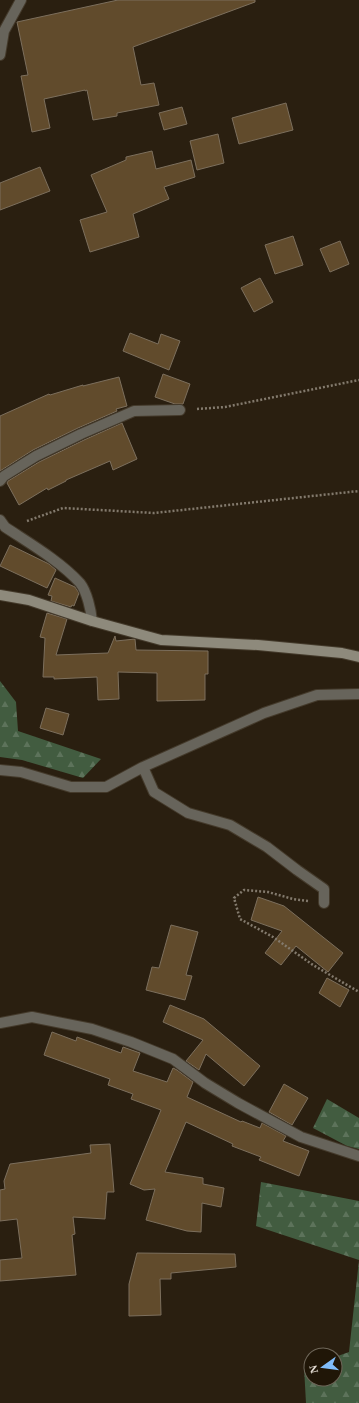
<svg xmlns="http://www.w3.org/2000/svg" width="359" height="1403" viewBox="0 0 359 1403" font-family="Georgia,serif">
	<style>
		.forest { fill: url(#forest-firs) }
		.building { fill: #614b2c; stroke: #7c6f5d }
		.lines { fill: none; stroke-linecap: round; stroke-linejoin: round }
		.street-casing { stroke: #443a2b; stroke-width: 12 }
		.secondary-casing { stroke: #443a2b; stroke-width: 12 }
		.path { stroke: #837a6d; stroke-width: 2.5; stroke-dasharray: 2 2; stroke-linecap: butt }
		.street { stroke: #67645b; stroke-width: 10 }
		.secondary { stroke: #8e8a7c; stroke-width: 10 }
	</style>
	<defs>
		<pattern id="forest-firs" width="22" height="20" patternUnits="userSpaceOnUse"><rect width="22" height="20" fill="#425c40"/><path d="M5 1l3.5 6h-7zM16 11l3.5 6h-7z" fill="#5d735b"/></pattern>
	</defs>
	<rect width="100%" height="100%" fill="#2a1f10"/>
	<path class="forest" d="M 0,681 L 16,702 L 18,731 L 101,759 L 83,778 L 22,760 L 0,757 Z
		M 327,1099 L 359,1118 L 359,1149 L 347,1146 L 313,1128 Z
		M 261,1182 L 359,1201 L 359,1403 L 306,1403 L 304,1367 L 311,1365 L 311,1379 L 335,1379 L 335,1357 L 349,1352 L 359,1260 L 256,1226 Z"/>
	<path class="building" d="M 118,0 L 255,0 L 255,2 L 133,47 L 141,85 L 154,83 L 159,105 L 117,113 L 117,116 L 93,120 L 87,90 L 85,91 L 85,90 L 44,99 L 50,128 L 32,132 L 21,76 L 28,75 L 17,22 Z
		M 286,103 L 293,130 L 239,144 L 232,118 Z
		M 182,107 L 187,124 L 164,130 L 159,113 Z
		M 218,134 L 224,163 L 197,170 L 190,141 Z
		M 152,151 L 156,169 L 191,160 L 195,177 L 164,187 L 169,199 L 133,214 L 139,237 L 90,252 L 80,220 L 107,212 L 91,175 L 126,160 L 126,157 Z
		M 40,167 L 50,191 L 0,210 L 0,183 Z
		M 293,236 L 303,265 L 275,274 L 265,245 Z
		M 340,241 L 349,264 L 330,272 L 320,249 Z
		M 260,278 L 273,302 L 254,312 L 241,288 Z
		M 130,333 L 158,344 L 161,334 L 180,341 L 169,370 L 123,351 Z
		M 163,374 L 190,384 L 183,404 L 175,404 L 155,397 Z
		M 119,377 L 127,406 L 116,409 L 117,411 L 78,428 L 33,450 L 0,471 L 0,416 L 49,394 L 50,395 L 83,385 L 83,386 Z
		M 122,423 L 137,459 L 113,470 L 110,461 L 66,480 L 66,481 L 48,490 L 47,488 L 19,505 L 7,483 L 8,481 L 39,462 L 84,440 Z
		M 10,545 L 49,564 L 56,570 L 47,588 L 0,566 Z
		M 55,578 L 75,587 L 79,593 L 74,606 L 72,605 L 71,607 L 51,601 L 52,596 L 48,595 Z
		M 47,613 L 67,619 L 56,655 L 108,653 L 115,636 L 116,641 L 135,639 L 136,650 L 208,651 L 208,674 L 205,674 L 205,700 L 157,701 L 157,673 L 118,672 L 119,699 L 98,700 L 97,677 L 54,679 L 54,677 L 43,677 L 45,638 L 40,637 Z
		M 46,708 L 69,714 L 63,735 L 40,728 Z
		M 258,897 L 284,906 L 343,953 L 328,972 L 296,946 L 281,965 L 265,953 L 282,931 L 251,920 Z
		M 171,925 L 198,932 L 186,975 L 192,976 L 185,1000 L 146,990 L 152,967 L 159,968 Z
		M 327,978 L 349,990 L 340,1007 L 319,993 Z
		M 170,1005 L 204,1019 L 260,1066 L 244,1086 L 206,1054 L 199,1070 L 186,1061 L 203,1040 L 163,1022 Z
		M 52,1032 L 76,1041 L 77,1037 L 121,1053 L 123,1047 L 140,1053 L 133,1071 L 167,1082 L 173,1068 L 177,1070 L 193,1082 L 187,1097 L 241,1122 L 242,1121 L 260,1128 L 262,1123 L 286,1136 L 283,1141 L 309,1151 L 299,1176 L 259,1160 L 261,1157 L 232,1146 L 233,1144 L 186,1122 L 165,1172 L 203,1178 L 203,1184 L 224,1188 L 221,1207 L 202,1203 L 201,1232 L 187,1231 L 146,1220 L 155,1189 L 144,1190 L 130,1184 L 161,1110 L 131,1099 L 133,1094 L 108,1085 L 110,1079 L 44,1055 Z
		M 284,1084 L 308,1098 L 292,1125 L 269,1112 Z
		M 110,1144 L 114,1192 L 107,1192 L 105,1219 L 73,1217 L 75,1234 L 72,1235 L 76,1275 L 0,1281 L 0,1260 L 22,1258 L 17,1219 L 0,1221 L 0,1190 L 5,1189 L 4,1181 L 10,1164 L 91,1153 L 90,1145 Z
		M 137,1253 L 235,1254 L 236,1267 L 171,1273 L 171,1279 L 160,1279 L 161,1315 L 129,1316 L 129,1284 Z"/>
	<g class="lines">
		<g class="street-casing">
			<path id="street" d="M 0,55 L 4,31 L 21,0
				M 0,481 L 4,476 L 36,456 L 81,434 L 134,411 L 180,410
				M 0,520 L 5,527 C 29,543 60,561 80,583 C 87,592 91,610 92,621
				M 143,767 L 154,792 L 188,813 L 230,825 L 267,847 L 297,870 L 324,889 L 324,903
				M 0,770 L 21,772 L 71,787 L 106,787 L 143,767 L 264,713 L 317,695 L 359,694
				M 0,1023 L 32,1017 L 92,1029 L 131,1042 L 173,1059 L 205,1083 L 238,1103 L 301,1137 L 359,1156"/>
		</g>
		<g class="secondary-casing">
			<path id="secondary" d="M 0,595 L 29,600 L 92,621 L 161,640 L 258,645 L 342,653 L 359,657"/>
		</g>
		<path class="path" d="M 197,409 L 225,407 L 359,380
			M 27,521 L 63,508 L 154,513 L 359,491
			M 308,901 L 293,899 L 268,892 L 244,890 L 234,898 L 240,919 L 273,937 L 313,965 L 359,992"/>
		<use href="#street" class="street"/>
		<use href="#secondary" class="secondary"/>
	</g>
	<g transform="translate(323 1367) rotate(256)"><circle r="19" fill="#201607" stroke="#6e6659"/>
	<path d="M0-3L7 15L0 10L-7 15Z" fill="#80bdfa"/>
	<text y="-6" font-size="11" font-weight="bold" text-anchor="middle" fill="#e4ddd3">N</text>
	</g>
</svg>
